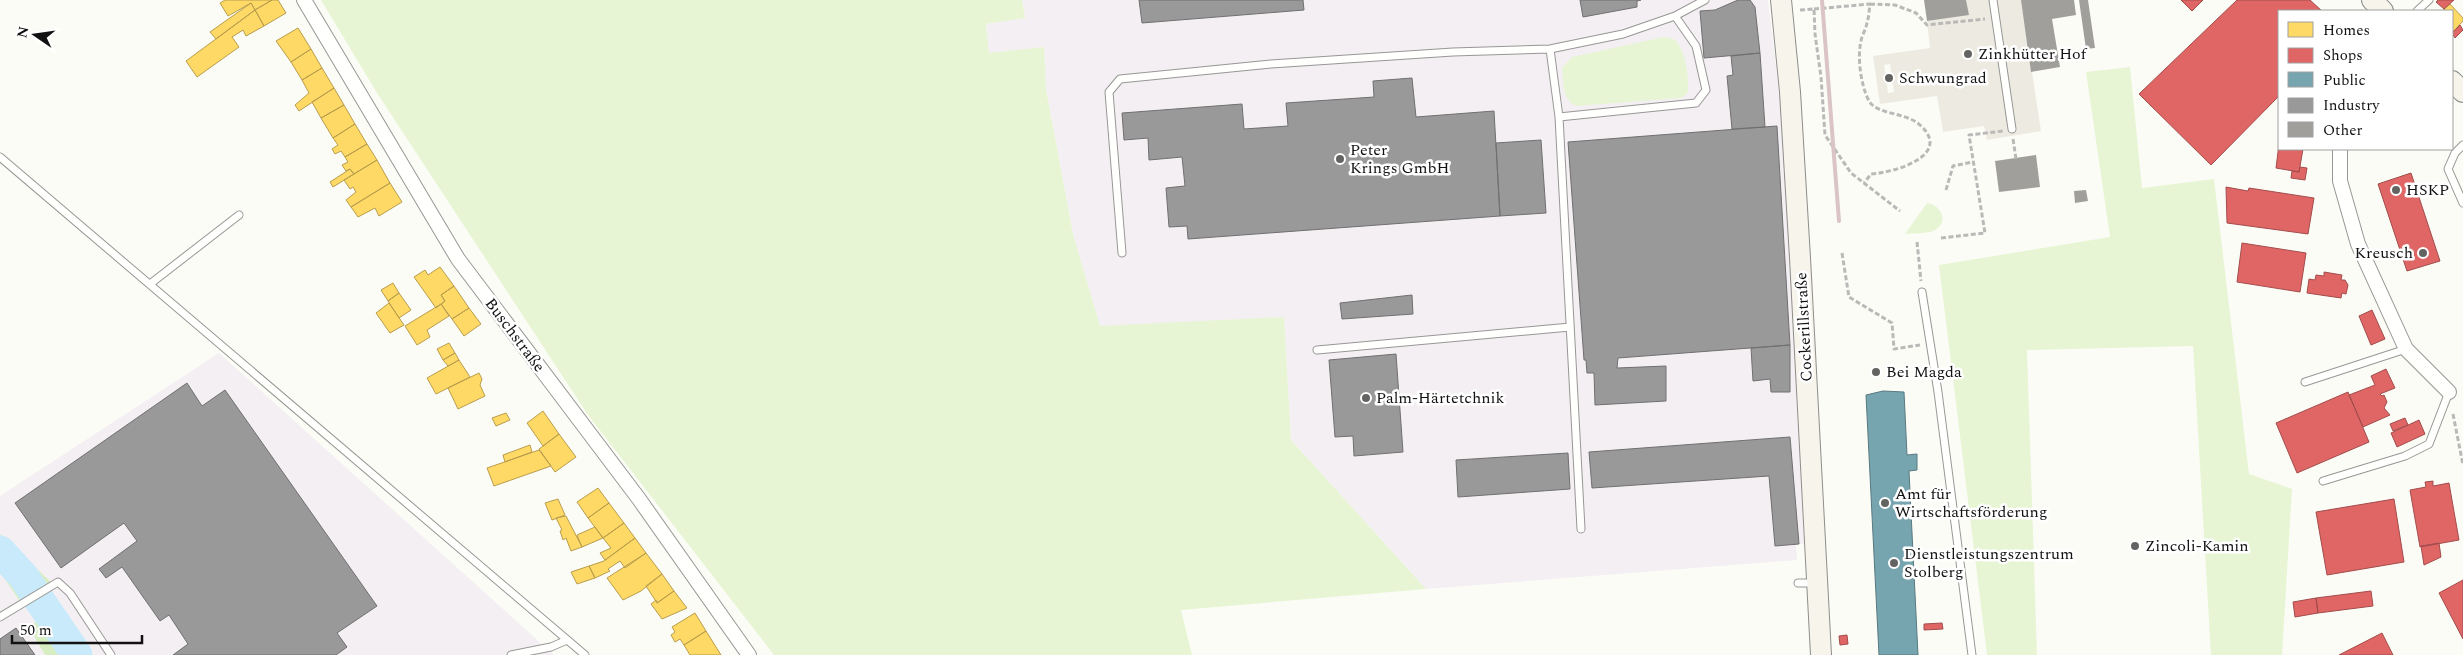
<svg xmlns="http://www.w3.org/2000/svg" width="2463" height="655" viewBox="0 0 2463 655" font-family="Spectral,serif">
	<style>
		.industrial { fill: #f4eff3 }
		.green { fill: #e7f5d4 }
		.forest { fill: #d7eec2 }
		.plaza { fill: #edebe1; fill-rule: evenodd }
		.homes { fill: #ffd966; stroke: #b89d4c }
		.shops { fill: #e06666; stroke: #a24c4c }
		.public { fill: #76a5af; stroke: #587980 }
		.industry { fill: #999; stroke: #707070 }
		.lines { fill: none; stroke-linecap: round; stroke-linejoin: round }
		.river { stroke: #c9eafb; stroke-width: 31 }
		.building { fill: #a19f9c }
		.lane-casing { stroke: #979795; stroke-width: 9 }
		.street-casing { stroke: #979795; stroke-width: 16 }
		.secondary-casing { stroke: #8d8d8b; stroke-width: 22 }
		.path { stroke: #b9b9b8; stroke-width: 3; stroke-dasharray: 5 2.5; stroke-linecap: butt }
		.lane { stroke: #fffffe; stroke-width: 7 }
		.street { stroke: #fffffe; stroke-width: 14 }
		.secondary { stroke: #f6f4eb; stroke-width: 20 }
		.rail { stroke: #dbc4c5; stroke-width: 4 }
		.poi-dot { fill: #636362; stroke: #fff; stroke-width: 2 }
		.labels { text-anchor: middle; dominant-baseline: central; stroke-width: 5; stroke-linejoin: round; paint-order: stroke }
		.poi-label { font-size: 16px; fill: #111; stroke: #fff; text-anchor: start }
		.street-label { font-size: 16px; fill: #111; stroke: #fff }
	</style>
	<rect width="100%" height="100%" fill="#fcfcf7"/>
	<path class="industrial" d="M 1022,0 L 1768,0 L 1782,119 L 1804,544 L 1796,544 L 1797,560 L 1426,589 L 1291,440 L 1284,317 L 1100,327 L 1073,234 L 1046,89 L 1044,48 L 989,53 L 986,24 L 1025,18 Z
		M 219,353 L 554,655 L 90,655 L 58,602 L 29,628 L 45,655 L 0,655 L 0,572 L 19,600 L 52,583 L 0,534 L 0,496 Z"/>
	<path class="green" d="M 321,0 L 1022,0 L 1025,18 L 986,24 L 989,53 L 1044,47 L 1046,89 L 1073,234 L 1100,326 L 1284,317 L 1291,440 L 1426,589 L 1181,610 L 1192,655 L 774,655 L 588,415 L 377,93 Z
		M 1664,37 C 1667,38 1672,38 1675,40 C 1685,48 1691,83 1687,94 L 1681,98 L 1576,106 C 1561,98 1564,83 1562,68 L 1572,57 Z
		M 2130,67 L 2142,188 L 2214,179 L 2249,474 L 2292,489 L 2282,655 L 2211,655 L 2193,346 L 2027,350 L 2037,655 L 1987,655 L 1939,265 L 2110,237 L 2086,72 Z
		M 1927,203 C 1942,205 1950,223 1933,231 C 1926,234 1913,233 1905,234 Z"/>
	<path class="forest" d="M 0,534 L 52,583 L 19,600 L 0,572 Z
		M 58,602 L 90,655 L 45,655 L 29,628 Z"/>
	<path class="plaza" d="M 1966,0 L 2021,0 L 2041,131 L 1987,140 L 1984,126 L 1943,132 L 1937,96 L 1880,104 L 1873,56 L 1930,48 L 1927,21 L 1968,13 ZM 1890,64 L 1894,92 L 1888,93 L 1884,65 Z"/>
	<path class="homes" d="M 225,0 L 272,0 L 255,10 L 251,3 L 228,16 L 220,3 Z
		M 272,0 L 278,0 L 286,13 L 264,26 L 255,10 Z
		M 251,3 L 255,10 L 216,39 L 210,32 Z
		M 2450,4 L 2463,18 L 2463,21 L 2452,33 L 2452,11 L 2442,11 Z
		M 255,10 L 264,26 L 246,36 L 243,30 L 232,37 L 239,47 L 197,77 L 186,61 Z
		M 298,28 L 311,49 L 291,62 L 276,41 Z
		M 311,49 L 322,68 L 302,80 L 291,62 Z
		M 322,68 L 334,88 L 299,111 L 295,105 L 309,93 L 302,80 Z
		M 334,88 L 344,105 L 321,118 L 312,102 Z
		M 344,105 L 355,124 L 333,138 L 321,118 Z
		M 355,124 L 367,144 L 345,157 L 341,151 L 335,154 L 332,149 L 338,145 L 333,138 Z
		M 367,144 L 377,160 L 354,174 L 350,169 L 346,171 L 342,165 L 348,162 L 345,157 Z
		M 377,160 L 390,183 L 351,207 L 346,200 L 356,192 L 353,187 L 350,189 L 344,180 Z
		M 350,169 L 354,174 L 333,187 L 330,182 Z
		M 390,183 L 402,202 L 379,216 L 375,208 L 358,217 L 351,207 Z
		M 440,267 L 454,286 L 441,295 L 445,301 L 436,308 L 414,277 L 425,270 L 428,275 Z
		M 393,283 L 399,293 L 388,301 L 381,290 Z
		M 454,286 L 469,308 L 452,319 L 441,304 L 445,301 L 441,295 Z
		M 399,293 L 411,310 L 399,318 L 388,301 Z
		M 389,303 L 404,325 L 390,333 L 376,313 Z
		M 441,304 L 449,316 L 427,330 L 430,337 L 417,345 L 405,326 Z
		M 469,308 L 481,324 L 464,336 L 452,319 Z
		M 449,343 L 455,353 L 443,360 L 437,349 Z
		M 455,353 L 459,360 L 448,366 L 443,360 Z
		M 459,360 L 470,377 L 436,394 L 427,378 Z
		M 479,373 L 482,379 L 480,385 L 485,396 L 458,409 L 448,388 Z
		M 543,411 L 559,434 L 543,446 L 527,423 Z
		M 506,413 L 510,420 L 496,426 L 492,418 Z
		M 559,434 L 576,457 L 555,472 L 539,449 Z
		M 530,445 L 532,452 L 505,462 L 503,455 Z
		M 539,450 L 551,466 L 494,486 L 487,468 Z
		M 598,488 L 609,503 L 588,518 L 577,502 Z
		M 558,499 L 565,515 L 552,520 L 545,503 Z
		M 609,503 L 624,523 L 603,538 L 588,518 Z
		M 566,516 L 582,547 L 571,551 L 566,538 L 563,540 L 560,531 L 562,530 L 556,518 Z
		M 624,523 L 635,538 L 605,560 L 600,553 L 611,548 L 603,538 Z
		M 595,527 L 603,538 L 582,547 L 577,535 Z
		M 635,538 L 646,553 L 625,568 L 620,561 L 608,569 L 610,571 L 595,578 L 589,566 L 604,561 Z
		M 646,553 L 662,574 L 641,591 L 623,600 L 607,578 Z
		M 589,566 L 595,578 L 577,584 L 571,572 Z
		M 662,574 L 674,591 L 657,603 L 646,586 Z
		M 674,591 L 687,608 L 662,619 L 651,604 L 656,600 L 657,603 Z
		M 695,613 L 706,631 L 684,645 L 680,639 L 675,642 L 671,635 L 675,632 L 672,627 Z
		M 706,631 L 721,655 L 690,655 L 684,645 Z"/>
	<path class="shops" d="M 2181,0 L 2203,0 L 2192,11 Z
		M 2237,0 L 2310,0 L 2322,11 L 2279,11 L 2279,96 L 2211,165 L 2139,94 Z
		M 2438,0 L 2454,0 L 2444,9 L 2436,2 Z
		M 2460,25 L 2463,30 L 2455,38 L 2452,33 Z
		M 2279,144 L 2279,149 L 2303,149 L 2299,172 L 2276,168 Z
		M 2300,167 L 2307,168 L 2305,180 L 2291,178 L 2292,171 L 2299,172 Z
		M 2411,173 L 2440,261 L 2407,271 L 2378,184 Z
		M 2226,187 L 2248,191 L 2249,188 L 2314,198 L 2308,234 L 2227,223 Z
		M 2242,243 L 2306,253 L 2300,292 L 2237,282 Z
		M 2324,272 L 2342,275 L 2341,280 L 2345,280 L 2348,285 L 2346,294 L 2342,293 L 2341,298 L 2307,293 L 2309,279 L 2315,280 L 2316,275 L 2324,276 Z
		M 2372,310 L 2385,339 L 2371,345 L 2359,316 Z
		M 2386,369 L 2395,388 L 2380,394 L 2382,396 L 2384,395 L 2387,402 L 2384,408 L 2390,415 L 2363,427 L 2349,395 L 2375,385 L 2371,376 Z
		M 2348,392 L 2369,442 L 2297,473 L 2276,423 Z
		M 2405,418 L 2408,425 L 2393,431 L 2390,424 Z
		M 2419,420 L 2425,434 L 2397,447 L 2391,433 Z
		M 2433,481 L 2433,486 L 2449,483 L 2459,540 L 2420,547 L 2410,490 L 2426,487 L 2425,482 Z
		M 2394,499 L 2404,562 L 2327,575 L 2316,512 Z
		M 2439,543 L 2441,557 L 2424,565 L 2421,546 Z
		M 2463,580 L 2463,639 L 2439,593 Z
		M 2371,591 L 2373,606 L 2318,613 L 2316,598 Z
		M 2316,598 L 2318,613 L 2295,617 L 2293,602 Z
		M 1942,623 L 1943,629 L 1924,630 L 1924,624 Z
		M 2382,633 L 2393,655 L 2339,655 Z
		M 1847,635 L 1848,644 L 1840,645 L 1839,636 Z"/>
	<path class="public" d="M 1883,391 L 1904,392 L 1907,455 L 1917,454 L 1917,470 L 1909,471 L 1918,655 L 1879,655 L 1866,395 Z"/>
	<path class="industry" d="M 1139,0 L 1303,0 L 1304,10 L 1142,23 Z
		M 1580,0 L 1641,0 L 1637,1 L 1637,7 L 1583,17 Z
		M 1738,0 L 1750,0 L 1755,7 L 1760,53 L 1704,58 L 1700,11 L 1715,10 Z
		M 1760,53 L 1765,127 L 1732,129 L 1727,76 L 1733,75 L 1731,56 Z
		M 1412,78 L 1416,117 L 1494,111 L 1500,216 L 1188,239 L 1187,226 L 1169,227 L 1166,188 L 1185,186 L 1182,157 L 1149,160 L 1148,138 L 1124,140 L 1122,113 L 1242,104 L 1244,129 L 1288,126 L 1286,103 L 1374,97 L 1373,81 Z
		M 1777,126 L 1790,345 L 1618,358 L 1617,368 L 1666,366 L 1666,401 L 1595,405 L 1594,373 L 1587,373 L 1586,360 L 1584,360 L 1568,142 Z
		M 1541,140 L 1546,213 L 1500,216 L 1496,143 Z
		M 1412,295 L 1413,314 L 1342,319 L 1340,303 Z
		M 1790,345 L 1790,392 L 1771,392 L 1770,379 L 1753,381 L 1751,348 Z
		M 1396,354 L 1403,452 L 1354,456 L 1353,436 L 1335,437 L 1329,360 Z
		M 187,383 L 202,406 L 225,390 L 377,606 L 337,633 L 347,647 L 336,655 L 173,655 L 188,644 L 169,615 L 160,621 L 122,567 L 106,578 L 99,569 L 137,541 L 124,523 L 61,568 L 15,503 Z
		M 1790,437 L 1799,544 L 1775,546 L 1769,476 L 1592,488 L 1589,452 Z
		M 1568,453 L 1570,489 L 1458,497 L 1456,460 Z
		M 16,628 L 35,655 L 0,655 L 0,639 Z"/>
	<g class="lines">
		<path class="river" d="M 0,551 L 23,576 L 77,655"/>
	</g>
	<path class="building" d="M 1924,0 L 1966,0 L 1969,15 L 1927,21 Z
		M 2021,0 L 2074,0 L 2076,15 L 2052,19 L 2060,67 L 2031,72 Z
		M 2079,0 L 2088,0 L 2095,48 L 2086,49 Z
		M 2036,155 L 2040,187 L 1999,192 L 1995,161 Z
		M 2086,190 L 2088,201 L 2075,203 L 2074,191 Z"/>
	<g class="lines">
		<g class="lane-casing">
			<path id="lane" d="M 1993,0 L 2012,129
				M 2417,11 L 2429,0
				M 1550,49 L 1559,117 L 1696,103 L 1706,90 L 1696,46 L 1675,16
				M 1559,117 L 1581,529
				M 2463,145 L 2455,153 L 2448,169 L 2463,203
				M 0,157 L 585,655
				M 1122,253 L 1109,92 L 1120,79 L 1271,64 L 1453,52 L 1550,49 L 1623,34 L 1675,16 L 1705,0
				M 150,284 L 239,215
				M 1922,292 L 1938,392 L 1972,655
				M 1317,350 L 1570,327
				M 2305,382 L 2406,349
				M 2323,481 L 2405,456 L 2429,444 L 2449,392
				M 1798,583 L 1816,583
				M 0,617 L 58,582 L 70,593 L 111,655
				M 511,655 L 551,647 L 567,640"/>
		</g>
		<g class="street-casing">
			<path id="street" d="M 304,0 L 458,259 L 639,499 L 749,655
				M 2340,149 L 2340,181 L 2358,244 L 2406,349 L 2449,392"/>
		</g>
		<g class="secondary-casing">
			<path id="secondary" d="M 1781,0 L 1790,92 L 1800,258 L 1821,655
				M 2372,0 L 2383,11
				M 2452,81 L 2463,92"/>
		</g>
		<path class="path" d="M 1870,4 L 1895,5 L 1916,13 L 1927,25 L 1985,19
			M 1814,9 L 1870,4 C 1869,10 1869,17 1867,23 C 1866,29 1862,35 1861,41 C 1857,58 1861,86 1869,101 C 1877,115 1906,112 1920,125 C 1954,156 1892,173 1871,174 L 1864,183
			M 1800,10 L 1814,9 L 1815,34 L 1821,77 L 1825,135 L 1851,173 L 1900,211
			M 2013,139 L 2016,159
			M 1946,190 L 1953,166 L 1973,162
			M 1941,238 L 1985,233 L 1969,135 L 2003,131
			M 1917,242 L 1921,281
			M 1842,253 L 1849,297 L 1892,323 L 1894,349 L 1920,345
			M 2453,414 L 2463,465"/>
		<use href="#lane" class="lane"/>
		<use href="#street" class="street"/>
		<use href="#secondary" class="secondary"/>
		<path class="rail" d="M 1822,0 L 1839,221"/>
	</g>
	<g class="poi-dot">
		<circle cx="1968" cy="54" r="5"/>
		<circle cx="1889" cy="78" r="5"/>
		<circle cx="1340" cy="159" r="5"/>
		<circle cx="2396" cy="190" r="5"/>
		<circle cx="2423" cy="253" r="5"/>
		<circle cx="1876" cy="372" r="5"/>
		<circle cx="1366" cy="398" r="5"/>
		<circle cx="1885" cy="503" r="5"/>
		<circle cx="2135" cy="546" r="5"/>
		<circle cx="1894" cy="563" r="5"/>
	</g>
	<g class="labels">
		<g class="poi-label">
			<text x="1978" y="54">Zinkhütter Hof</text>
			<text x="1899" y="78">Schwungrad</text>
			<text x="1350" y="150">Peter<tspan x="1350" dy="18">Krings GmbH</tspan></text>
			<text x="2406" y="190">HSKP</text>
			<text x="2413" y="253" text-anchor="end">Kreusch</text>
			<text x="1886" y="372">Bei Magda</text>
			<text x="1376" y="398">Palm-Härtetchnik</text>
			<text x="1895" y="494">Amt für<tspan x="1895" dy="18">Wirtschaftsförderung</tspan></text>
			<text x="2145" y="546">Zincoli-Kamin</text>
			<text x="1904" y="554">Dienstleistungszentrum<tspan x="1904" dy="18">Stolberg</tspan></text>
		</g>
		<g class="street-label">
			<text transform="translate(1804 327) rotate(-93)">Cockerillstraße</text>
			<text transform="translate(515 335) rotate(53)">Buschstraße</text>
		</g>
	</g>
	<rect x="2278" y="10" width="175" height="140" fill="#ffffff" stroke="#a0a0a0"/>
	<rect x="2288" y="22" width="25" height="15" fill="#ffd966" stroke="#a0a0a0"/>
	<text x="2323" y="35" font-size="15" fill="#111111">Homes</text>
	<rect x="2288" y="48" width="25" height="15" fill="#e06666" stroke="#a0a0a0"/>
	<text x="2323" y="60" font-size="15" fill="#111111">Shops</text>
	<rect x="2288" y="72" width="25" height="15" fill="#76a5af" stroke="#a0a0a0"/>
	<text x="2323" y="85" font-size="15" fill="#111111">Public</text>
	<rect x="2288" y="98" width="25" height="15" fill="#999999" stroke="#a0a0a0"/>
	<text x="2323" y="110" font-size="15" fill="#111111">Industry</text>
	<rect x="2288" y="122" width="25" height="15" fill="#a19f9c" stroke="#a0a0a0"/>
	<text x="2323" y="135" font-size="15" fill="#111111">Other</text>
	<g transform="translate(35 35) rotate(283)" stroke="#ffffff" stroke-width="4" paint-order="stroke">
	<path d="M0-4L9 19L0 12L-9 19Z" fill="#111111"/>
	<text y="-8" font-size="14" font-weight="bold" text-anchor="middle" fill="#111111">N</text>
	</g>
	<path d="M12 635v8h130v-8" fill="none" stroke="#111111" stroke-width="2.5"/>
	<text x="20" y="635" font-size="15" fill="#111111" stroke="#ffffff" stroke-width="4" paint-order="stroke">50 m</text>
</svg>
